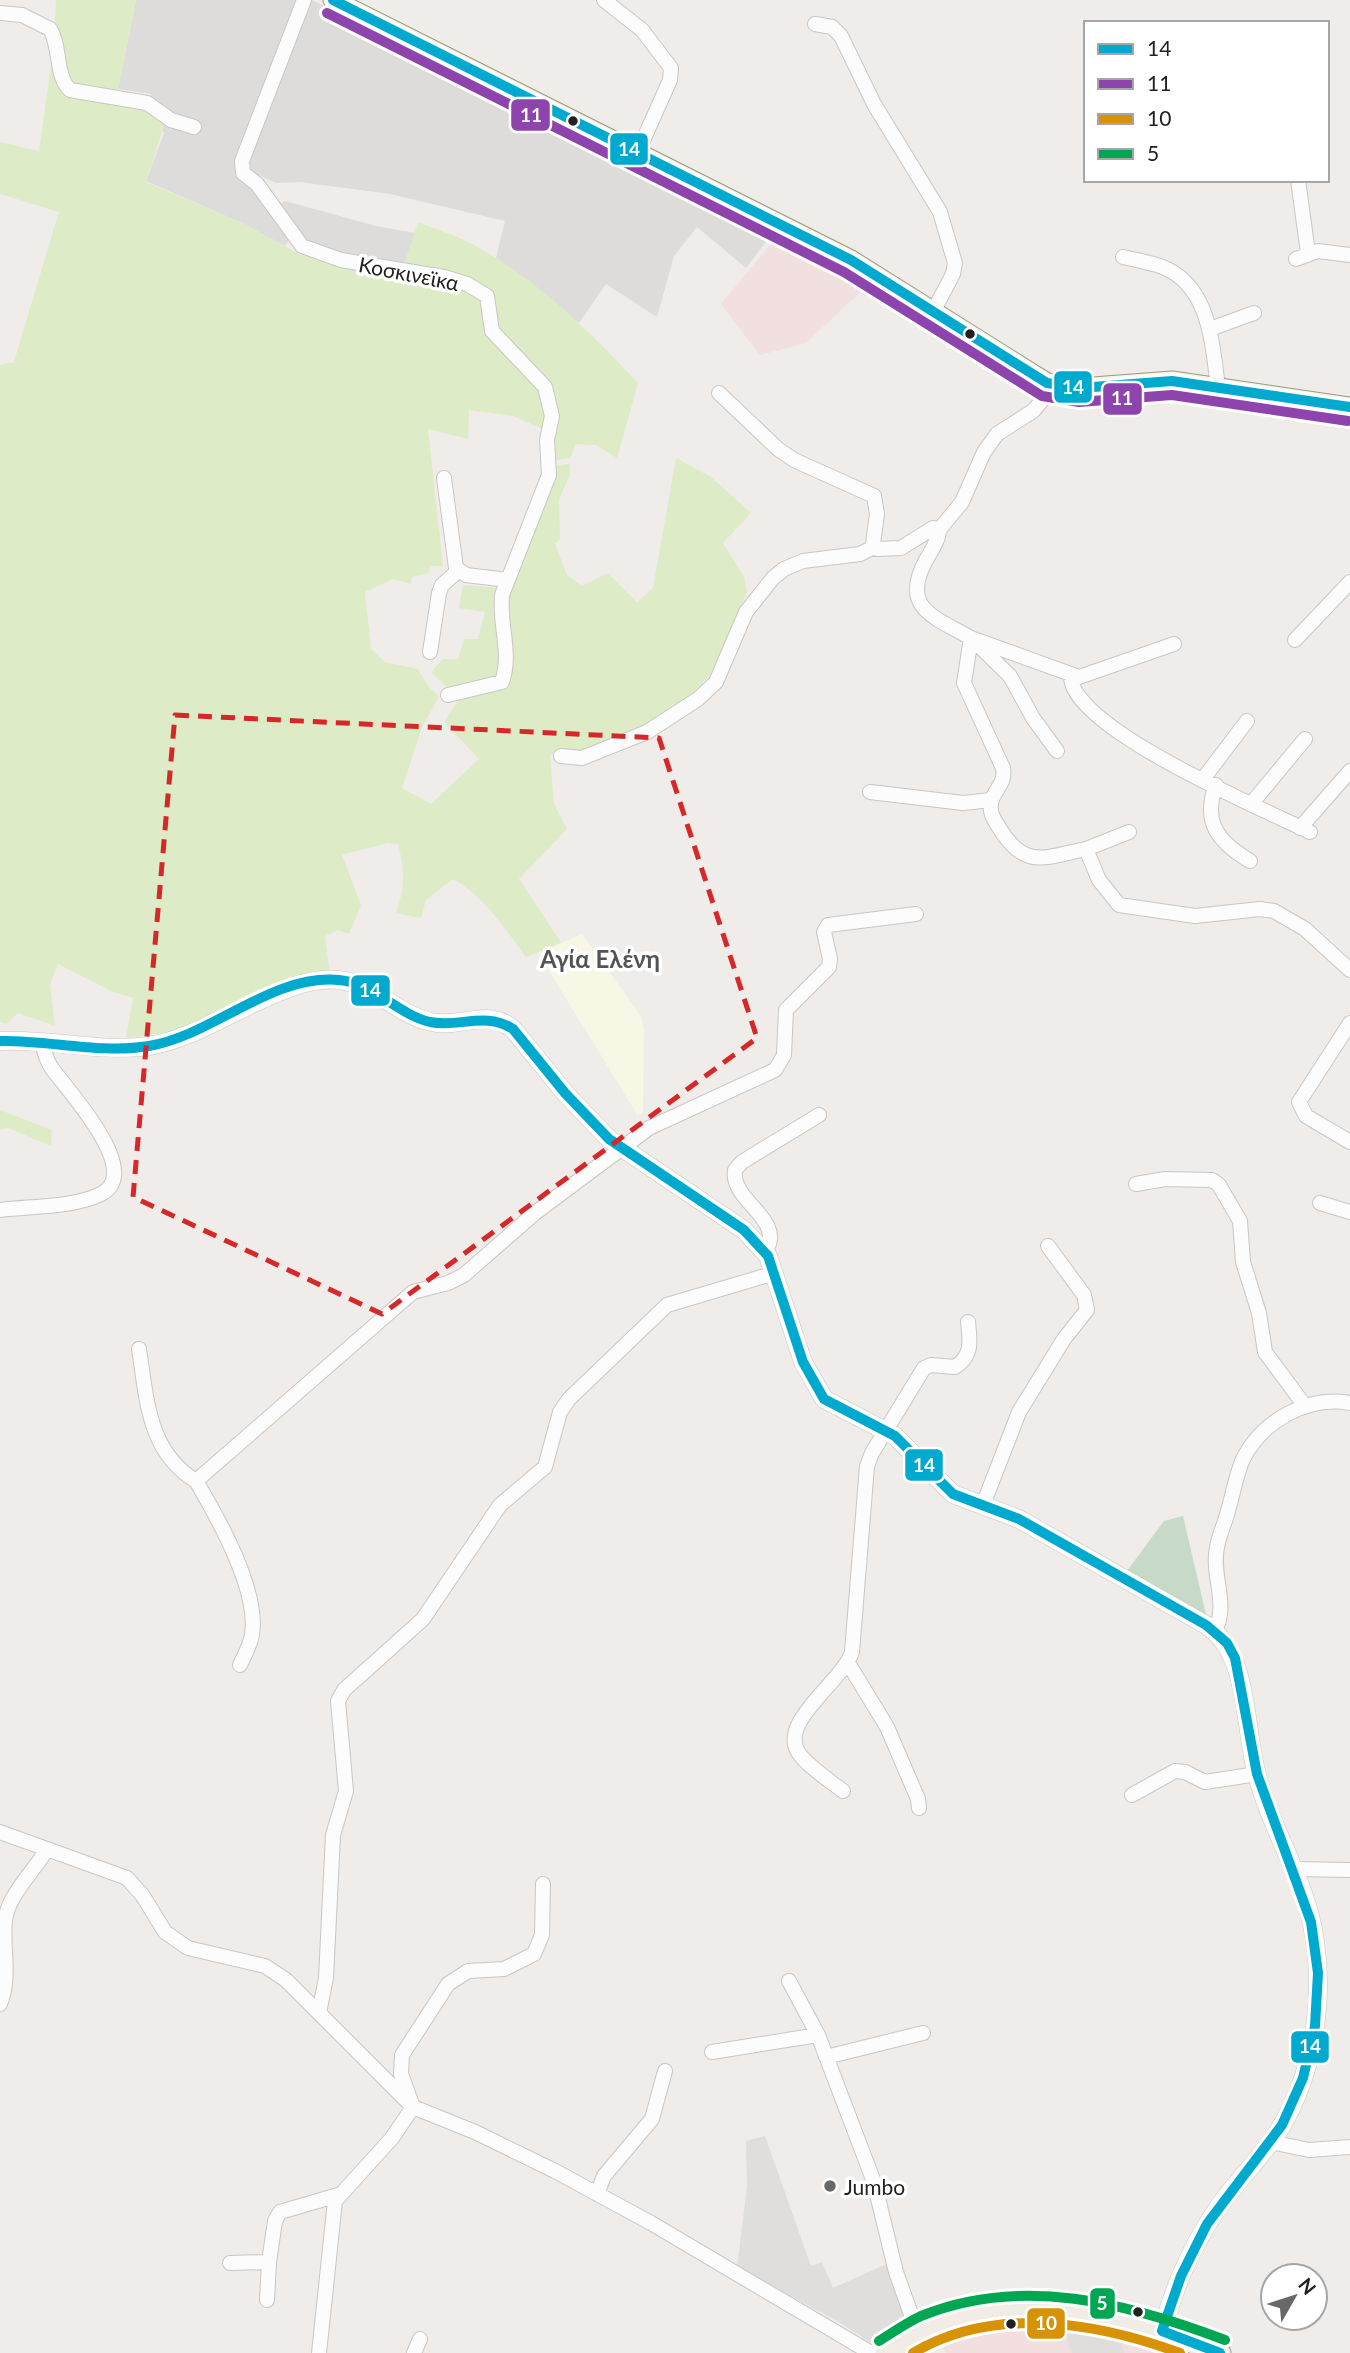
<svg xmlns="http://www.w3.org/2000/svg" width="1350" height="2353" viewBox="0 0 1350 2353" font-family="Lato,sans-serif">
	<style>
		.residential { fill: #dedcdb }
		.commercial { fill: #f1e0df }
		.education { fill: #f8f6e5 }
		.grass { fill: #ddecc7 }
		.cemetery { fill: #c7dac7 }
		.parking { fill: #dfdedd }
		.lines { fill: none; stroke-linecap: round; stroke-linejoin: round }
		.minor-casing { stroke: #c8c7c5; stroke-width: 16 }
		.tertiary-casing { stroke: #c8c7c5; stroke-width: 19 }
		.secondary-casing { stroke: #999a80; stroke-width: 21 }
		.primary-casing { stroke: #a69985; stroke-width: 23 }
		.minor { stroke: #fdfcfc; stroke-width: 14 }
		.tertiary { stroke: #fdfcfc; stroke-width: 18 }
		.secondary { stroke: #f4f4ec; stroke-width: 19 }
		.primary { stroke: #f2ece6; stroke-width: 21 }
		.bus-1-casing { stroke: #fff; stroke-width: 16 }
		.bus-2-casing { stroke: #fff; stroke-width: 16 }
		.bus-3-casing { stroke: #fff; stroke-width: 16 }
		.bus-4-casing { stroke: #fff; stroke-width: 16 }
		.bus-1 { stroke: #00a9ce; stroke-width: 10 }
		.bus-2 { stroke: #8e44ad; stroke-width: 10 }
		.bus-3 { stroke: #d79205; stroke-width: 10 }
		.bus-4 { stroke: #00a651; stroke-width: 10 }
		.marked { fill: none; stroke: #d62828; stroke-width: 5; stroke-dasharray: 14 9; stroke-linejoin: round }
		.bus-dot { fill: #212121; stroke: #fff; stroke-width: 2.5 }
		.poi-dot { fill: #696867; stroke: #fff; stroke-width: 2.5 }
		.labels { text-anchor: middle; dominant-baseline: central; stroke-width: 7; stroke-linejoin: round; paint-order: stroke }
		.street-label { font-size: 21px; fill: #212121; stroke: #fff }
		.poi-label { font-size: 21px; fill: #212121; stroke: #fff; text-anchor: start }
		.quarter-label { font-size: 24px; font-weight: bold; fill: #545454; stroke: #fff }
		.line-badge { stroke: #fff; stroke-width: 2.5 }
		.badge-label { font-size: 19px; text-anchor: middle; font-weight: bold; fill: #fff }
	</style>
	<rect width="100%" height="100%" fill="#efece9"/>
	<path class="residential" d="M 136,0 L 312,0 L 772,234 L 746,268 L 697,227 L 674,256 L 657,317 L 606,284 L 579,323 L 496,258 L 505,221 L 390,194 L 300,182 L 276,183 L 259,175 L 249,177 L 272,210 L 285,201 L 376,226 L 415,233 L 404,267 L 322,251 L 301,236 L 290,238 L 285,246 L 242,223 L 146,181 L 164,133 L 147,107 L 151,94 L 118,89 Z"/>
	<path class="commercial" d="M 779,234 L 872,281 L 806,343 L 760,355 L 721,304 Z
		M 1060,2317 L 1135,2335 L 1184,2353 L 946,2353 L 938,2335 L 995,2320 Z"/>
	<path class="education" d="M 582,934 L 641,1016 L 644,1029 L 643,1111 L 638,1116 L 538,953 Z"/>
	<path class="grass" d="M 56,0 L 136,0 L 115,103 L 147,107 L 165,122 L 146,182 L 242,223 L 301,255 L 400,276 L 418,222 C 435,229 453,234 468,242 C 534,276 588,330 638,383 L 617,458 L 596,445 L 576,444 L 570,458 L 555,460 L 554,434 L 513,416 L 469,410 L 468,439 L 428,429 L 443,566 L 430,566 L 429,573 L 412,577 L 411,584 L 393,579 L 365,592 L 371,649 L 385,662 L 418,669 L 428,686 L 439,697 L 422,727 L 402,788 L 431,804 L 479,759 L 444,722 L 459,699 L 431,672 L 443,659 L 458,659 L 464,639 L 478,639 L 485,612 L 459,608 L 463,585 L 509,589 L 556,466 L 570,464 L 570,475 L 559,499 L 560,539 L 555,544 L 567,575 L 582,586 L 608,573 L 637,602 L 653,588 L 676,458 L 711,477 L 751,513 L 723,543 L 744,577 L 747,592 L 710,675 L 672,714 L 572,756 L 559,748 L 550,756 L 554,804 L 567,829 L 519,879 L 561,943 L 526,957 C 505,929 484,896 453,879 L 426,900 L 421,918 L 396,913 C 405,888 405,870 398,844 L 388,843 L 342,855 L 361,905 L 349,934 L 338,930 L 325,936 L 330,975 L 170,1032 L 126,1038 L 133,998 L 111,991 L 58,964 L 50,984 L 55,1026 L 18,1013 L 6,1024 L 0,1022 L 0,365 L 14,362 L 59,212 L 0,194 L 0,142 L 39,151 L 53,52 Z
		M 0,1110 L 52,1130 L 51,1146 L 8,1128 L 0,1129 Z"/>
	<path class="cemetery" d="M 1183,1516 L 1207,1619 L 1124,1575 L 1164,1521 Z"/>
	<path class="parking" d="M 765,2136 L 811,2266 L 822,2262 L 833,2288 L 891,2262 L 913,2326 L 876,2346 L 837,2321 L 737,2267 L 747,2187 L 746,2141 Z
		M 1060,2317 L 1118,2327 L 1124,2353 L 1072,2353 Z"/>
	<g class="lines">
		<g class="minor-casing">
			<path id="minor" d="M 304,0 L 242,161 L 243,173 L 257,184 L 302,246 L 341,260 L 444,277 L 467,284 L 487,296 L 492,331 L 545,387 L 552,416 L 547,440 L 549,475 L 502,595 C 499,626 512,653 502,682 L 448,695
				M 604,0 L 642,30 L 671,68 L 670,80 L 637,154
				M 0,13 L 22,15 L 50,29 C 61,47 55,76 70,90 L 147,103 L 171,120 L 194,127
				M 815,24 L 832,27 L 841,36 L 874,104 L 940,212 L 955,263 L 953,274 L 934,310
				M 1298,180 L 1308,253
				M 1123,257 C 1135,260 1148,262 1160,266 C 1210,284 1212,343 1218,387
				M 1296,259 L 1318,251 L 1350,255
				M 1210,329 L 1254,313
				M 719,393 L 778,449 L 794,460 L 874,496 L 877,514 L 873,544 L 877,549 L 901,548 L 933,528 L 939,530 C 939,540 931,551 926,560 C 900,608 934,617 971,638 L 964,683 L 1003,768 C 1006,784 994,789 991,803 C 989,813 995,821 1000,829 C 1025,870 1046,857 1086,849 L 1099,880 L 1119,905 L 1195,916 L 1260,909 L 1274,911 L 1305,929 L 1350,970
				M 444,478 L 456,568 L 466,575 L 508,580
				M 939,530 L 962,502 L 984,452 L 997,434 L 1033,411 L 1056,384
				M 971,638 L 1079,677 L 1174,644
				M 972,639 L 1010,676 L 1033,718 L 1057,751
				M 1295,640 L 1350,582
				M 430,652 L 439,593 L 442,585 L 458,571
				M 1071,676 C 1069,727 1265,810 1310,832
				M 561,756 L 582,758 L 647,732 L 698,699 L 716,682 L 746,612 L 773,578 L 784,569 L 803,561 L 860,554 L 874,547
				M 1203,779 L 1247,721
				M 1216,785 C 1202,822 1218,842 1250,861
				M 870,792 L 963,803 L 991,800
				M 1252,803 L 1305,739
				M 1300,828 L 1350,771
				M 1086,849 L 1129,832
				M 1350,1023 L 1299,1102 L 1306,1116 L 1350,1142
				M 1136,1184 L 1165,1179 L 1212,1180 L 1219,1185 L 1240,1221 L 1243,1262 L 1259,1313 L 1265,1352 L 1305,1406
				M 1320,1203 L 1350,1212
				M 0,1210 C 31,1206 72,1208 101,1194 C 145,1172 66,1089 51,1067 C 46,1060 44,1051 42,1042
				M 765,1252 C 787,1219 730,1202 735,1170 L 742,1162 L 819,1115
				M 139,1349 C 147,1400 148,1452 196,1481 L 413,1292 L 448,1283 L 464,1275 L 535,1213 L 649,1128 L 775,1070 L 784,1055 L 786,1010 L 829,967 L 830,959 L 824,932 L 828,925 L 916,914
				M 196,1481 C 218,1518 259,1590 252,1634 C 251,1644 244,1656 240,1665
				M 983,1505 L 1019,1412 L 1064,1339 L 1087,1310 L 1084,1295 L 1048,1246
				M 1215,1631 C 1229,1602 1211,1577 1217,1547 C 1219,1535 1225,1523 1228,1511 C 1233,1494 1236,1475 1243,1459 C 1262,1421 1308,1395 1350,1403
				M 848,1663 L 887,1727 L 918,1799 L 919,1808
				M 843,1791 C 829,1780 808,1767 798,1752 C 779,1721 843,1681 852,1652 L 867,1466 L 872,1453 L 924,1368 L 931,1365 L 955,1367 C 973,1356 970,1340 968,1322
				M 1132,1795 L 1175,1771 L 1185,1772 L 1205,1782 L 1257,1774
				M 0,1832 L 127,1878 L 143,1896 L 165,1932 L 188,1948 L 265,1966 L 286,1980 L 413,2107 L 475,2132 L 555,2171 L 651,2223 L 871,2353
				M 1293,1869 L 1350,1870
				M 789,1981 L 818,2035 L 874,2182 L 896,2272 L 918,2334
				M 0,2004 C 11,1976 2,1949 5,1921 C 7,1897 34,1870 47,1850
				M 319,2013 L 326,1978 L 333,1835 L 346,1791 L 338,1701 L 344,1690 L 423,1619 L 500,1505 L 545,1467 L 560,1412 L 569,1399 L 667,1305 L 775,1273
				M 712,2052 L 818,2035
				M 826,2057 L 923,2033
				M 1271,2142 L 1309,2150 L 1350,2147
				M 597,2194 L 604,2176 L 652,2119 L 665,2071
				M 230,2263 L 269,2262 L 275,2221 L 280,2212 L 338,2195
				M 267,2300 L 269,2262
				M 319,2353 L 335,2201 L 392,2138 L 413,2107 L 401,2074 L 402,2055 L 448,1984 L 468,1971 L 504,1969 L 534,1954 L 542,1935 L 543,1884
				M 414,2353 L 420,2339"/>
		</g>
		<g class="tertiary-casing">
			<path id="tertiary" d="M 0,1041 C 50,1038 100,1053 149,1046 C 210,1037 281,974 339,980 C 374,984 398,1015 431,1022 C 461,1029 487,1007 513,1029 L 565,1093 L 609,1139 L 744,1230 L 768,1256 L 803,1362 L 824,1399 L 895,1436 L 953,1494 L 1019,1519 L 1206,1625 C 1249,1653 1244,1724 1256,1771 C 1270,1829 1307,1881 1315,1941 C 1324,2002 1313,2074 1281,2127 C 1267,2151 1246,2171 1229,2193 C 1196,2235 1176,2280 1162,2331"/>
		</g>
		<g class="secondary-casing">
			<path id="secondary" d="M 333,0 L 851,260 L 1047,383 L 1080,388 L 1172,381 L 1350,407"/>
		</g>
		<g class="primary-casing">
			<path id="primary" d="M 886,2353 C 985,2279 1115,2311 1220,2353"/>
		</g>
		<use href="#minor" class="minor"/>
		<use href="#tertiary" class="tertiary"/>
		<use href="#secondary" class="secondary"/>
		<use href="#primary" class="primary"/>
		<g class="bus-1-casing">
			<path id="bus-1" d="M 333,0 L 851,260 L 1047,383 L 1080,388 L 1172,381 L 1350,407
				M 0,1041 C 49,1040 100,1054 149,1046 C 214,1035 271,974 339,980 C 373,983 397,1014 430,1022 C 460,1028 485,1011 513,1029 L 565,1093 L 609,1139 L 744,1230 L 768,1256 L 803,1362 L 824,1399 L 895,1436 L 953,1494 L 1019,1519 L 1206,1625 L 1227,1643 L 1235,1658 L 1257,1774 L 1311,1922 L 1318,1973 L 1315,2026 L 1303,2078 L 1282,2125 L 1207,2224 L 1181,2276 L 1162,2331 L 1220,2353"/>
		</g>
		<g class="bus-2-casing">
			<path id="bus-2" d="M 327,13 L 844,272 L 1042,396 L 1079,402 L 1172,395 L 1348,421"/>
		</g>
		<g class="bus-3-casing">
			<path id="bus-3" d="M 913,2353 C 994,2305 1096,2322 1180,2353"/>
		</g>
		<g class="bus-4-casing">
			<path id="bus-4" d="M 879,2341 C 892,2333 906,2323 921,2316 C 1022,2275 1127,2303 1225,2340"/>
		</g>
		<use href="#bus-1" class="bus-1"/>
		<use href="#bus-2" class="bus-2"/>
		<use href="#bus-3" class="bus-3"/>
		<use href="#bus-4" class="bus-4"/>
	</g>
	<path class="marked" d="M 175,715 L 659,738 L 757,1038 L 382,1314 L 133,1197 Z"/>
	<g class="bus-dot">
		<circle cx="573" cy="121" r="6"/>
		<circle cx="970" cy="334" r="6"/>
		<circle cx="1138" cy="2312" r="6"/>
		<circle cx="1011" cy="2324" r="6"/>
	</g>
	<circle class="poi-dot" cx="830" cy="2186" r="7"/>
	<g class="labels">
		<g class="street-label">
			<text transform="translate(409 273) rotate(11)">Κοσκινεϊκα</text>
		</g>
		<g class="poi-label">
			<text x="844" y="2186">Jumbo</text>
		</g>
		<g class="quarter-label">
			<text x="600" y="958">Αγία Ελένη</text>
		</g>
	</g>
	<g class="line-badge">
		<rect x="510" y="98" width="41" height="34" rx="7" fill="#8e44ad"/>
		<rect x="609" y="132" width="40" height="34" rx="7" fill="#00a9ce"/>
		<rect x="1053" y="370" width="40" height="34" rx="7" fill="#00a9ce"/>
		<rect x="1102" y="382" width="41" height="34" rx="7" fill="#8e44ad"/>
		<rect x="350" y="974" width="41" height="33" rx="7" fill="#00a9ce"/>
		<rect x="904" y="1448" width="40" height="34" rx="7" fill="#00a9ce"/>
		<rect x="1290" y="2030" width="40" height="34" rx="7" fill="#00a9ce"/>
		<rect x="1089" y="2287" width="27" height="33" rx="7" fill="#00a651"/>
		<rect x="1026" y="2307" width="40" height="33" rx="7" fill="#d79205"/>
	</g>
	<g class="badge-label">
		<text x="531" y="122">11</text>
		<text x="629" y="156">14</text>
		<text x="1073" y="394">14</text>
		<text x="1122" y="405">11</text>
		<text x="370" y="997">14</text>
		<text x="924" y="1472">14</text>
		<text x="1310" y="2053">14</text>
		<text x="1102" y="2310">5</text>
		<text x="1046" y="2330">10</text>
	</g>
	<rect x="1084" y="21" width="245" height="161" fill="#ffffff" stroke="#a6a6a6" stroke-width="2"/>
	<rect x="1098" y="44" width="35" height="10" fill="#00a9ce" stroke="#a6a6a6" stroke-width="2"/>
	<text x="1147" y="56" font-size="21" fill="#212121">14</text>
	<rect x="1098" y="79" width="35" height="10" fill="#8e44ad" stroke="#a6a6a6" stroke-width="2"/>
	<text x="1147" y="91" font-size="21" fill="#212121">11</text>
	<rect x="1098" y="114" width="35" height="10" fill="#d79205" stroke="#a6a6a6" stroke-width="2"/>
	<text x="1147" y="126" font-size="21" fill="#212121">10</text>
	<rect x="1098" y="149" width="35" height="10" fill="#00a651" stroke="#a6a6a6" stroke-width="2"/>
	<text x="1147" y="161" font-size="21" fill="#212121">5</text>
	<g transform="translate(1294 2297) rotate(51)"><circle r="33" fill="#ffffff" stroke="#a6a6a6" stroke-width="2"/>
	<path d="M0-5L12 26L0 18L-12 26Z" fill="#696867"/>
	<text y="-10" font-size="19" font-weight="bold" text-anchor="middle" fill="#212121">N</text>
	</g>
</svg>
